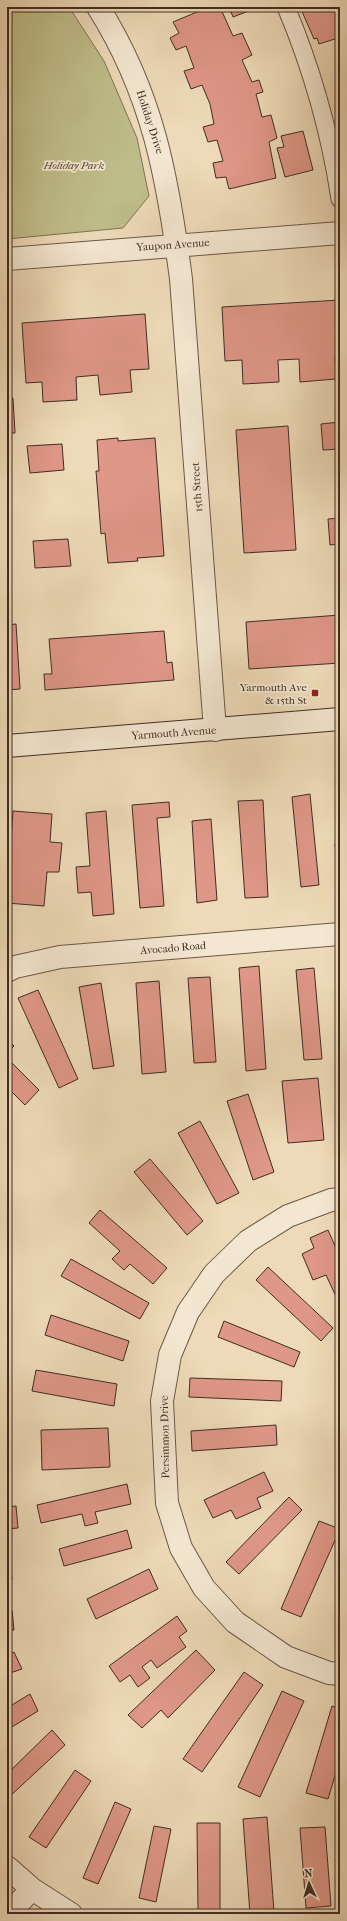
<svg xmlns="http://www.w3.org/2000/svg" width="347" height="1921" viewBox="0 0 347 1921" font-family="'IM FELL French Canon',serif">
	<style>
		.green { fill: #bfbd8a; stroke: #807456 }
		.building { fill: #df9788; stroke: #402c23 }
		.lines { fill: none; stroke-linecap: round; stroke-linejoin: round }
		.lane-casing { stroke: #6c5848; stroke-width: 19 }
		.street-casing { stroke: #6c5848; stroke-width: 24 }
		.secondary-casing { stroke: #402c23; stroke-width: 24 }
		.lane { stroke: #f4e7d1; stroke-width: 17 }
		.street { stroke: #f4e7d1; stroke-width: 22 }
		.secondary { stroke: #f4e7d1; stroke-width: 22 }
		.poi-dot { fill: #8f2418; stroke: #f4e7d1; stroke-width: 1.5 }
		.labels { text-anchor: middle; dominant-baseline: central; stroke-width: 3.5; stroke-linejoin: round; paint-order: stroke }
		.street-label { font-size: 11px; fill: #402c23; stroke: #f4e7d1 }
		.park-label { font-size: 11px; font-style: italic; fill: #594938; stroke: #f4e7d1 }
		.poi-label { font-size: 11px; fill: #402c23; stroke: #f4e7d1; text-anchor: end }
	</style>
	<rect width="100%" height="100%" fill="#eedab8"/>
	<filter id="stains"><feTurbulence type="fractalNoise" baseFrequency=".005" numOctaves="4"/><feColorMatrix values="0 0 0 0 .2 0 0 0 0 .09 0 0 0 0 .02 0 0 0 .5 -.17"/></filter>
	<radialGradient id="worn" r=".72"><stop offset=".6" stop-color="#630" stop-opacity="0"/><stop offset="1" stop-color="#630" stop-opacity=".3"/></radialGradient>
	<path class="green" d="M 7,7 L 69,7 L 104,61 L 137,138 L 149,196 L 123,228 L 7,239 Z"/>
	<path class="building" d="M 209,7 L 220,7 L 233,36 L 242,33 L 252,55 L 242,60 L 252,82 L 259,80 L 263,92 L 256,94 L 262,117 L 271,115 L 277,138 L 269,142 L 276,178 L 229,189 L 226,177 L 216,178 L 213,163 L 223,161 L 217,140 L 208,142 L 203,127 L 214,124 L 210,104 L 202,85 L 191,89 L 184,71 L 194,68 L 186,46 L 176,50 L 170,38 L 179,33 L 173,22 Z
		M 229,7 L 259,7 L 233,17 Z
		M 300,7 L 340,7 L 340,13 L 338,14 L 340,29 L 336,31 L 338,38 L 319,44 L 317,38 L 314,39 Z
		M 303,131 L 313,170 L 285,177 L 277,148 L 284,147 L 281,136 Z
		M 340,300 L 340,355 L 335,356 L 336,379 L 300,382 L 299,359 L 278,360 L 279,382 L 243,384 L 242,360 L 225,361 L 222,307 Z
		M 145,314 L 149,369 L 130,370 L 132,392 L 100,395 L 98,375 L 76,377 L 77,400 L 43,402 L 42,382 L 26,383 L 22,323 Z
		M 7,398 L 13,398 L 15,433 L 7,433 Z
		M 340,422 L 340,449 L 323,450 L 321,424 Z
		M 288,426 L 296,550 L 244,553 L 236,430 Z
		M 118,438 L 118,441 L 155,438 L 164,556 L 137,558 L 138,561 L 108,563 L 105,533 L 101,534 L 96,471 L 99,471 L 97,440 Z
		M 62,444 L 64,470 L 30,473 L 27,446 Z
		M 340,518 L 340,544 L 330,545 L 328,519 Z
		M 68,539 L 71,566 L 35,568 L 33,541 Z
		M 340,615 L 340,663 L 249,669 L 246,622 Z
		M 16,624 L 20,689 L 7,690 L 7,625 Z
		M 164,631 L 167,663 L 172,662 L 174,680 L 45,690 L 44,674 L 52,674 L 49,639 Z
		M 310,794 L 319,885 L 301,887 L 292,797 Z
		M 263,800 L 268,897 L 245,898 L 238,801 Z
		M 169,802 L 170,817 L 157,818 L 164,906 L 140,908 L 132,805 Z
		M 13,811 L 52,814 L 50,842 L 62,843 L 59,872 L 47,872 L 44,906 L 7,903 Z
		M 106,811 L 114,914 L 93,916 L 91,892 L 78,893 L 76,867 L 90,866 L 86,813 Z
		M 211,819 L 217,900 L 197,903 L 192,821 Z
		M 335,844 L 340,844 L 340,861 L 337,861 Z
		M 259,966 L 266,1069 L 246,1071 L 239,968 Z
		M 314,968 L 322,1059 L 304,1060 L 296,970 Z
		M 210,977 L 216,1062 L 194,1063 L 188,978 Z
		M 159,981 L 166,1072 L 142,1074 L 136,983 Z
		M 101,983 L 114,1066 L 93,1069 L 79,987 Z
		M 38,990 L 78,1079 L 59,1088 L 18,998 Z
		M 7,1039 L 14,1046 L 7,1053 Z
		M 7,1058 L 39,1090 L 25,1105 L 7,1087 Z
		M 318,1078 L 324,1140 L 288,1143 L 282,1081 Z
		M 248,1094 L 274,1172 L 253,1180 L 227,1101 Z
		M 200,1121 L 239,1193 L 217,1204 L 178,1133 Z
		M 150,1159 L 203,1221 L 187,1235 L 134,1172 Z
		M 100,1210 L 167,1268 L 153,1284 L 130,1264 L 124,1270 L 112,1259 L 120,1251 L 89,1223 Z
		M 328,1230 L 340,1257 L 340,1305 L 326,1275 L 313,1280 L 302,1254 L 314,1248 L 310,1238 Z
		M 71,1259 L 149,1303 L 140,1319 L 61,1276 Z
		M 268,1267 L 333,1328 L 321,1341 L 256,1280 Z
		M 51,1315 L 129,1341 L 123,1361 L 45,1335 Z
		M 224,1321 L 300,1352 L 294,1367 L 218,1337 Z
		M 36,1370 L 117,1384 L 114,1406 L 32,1391 Z
		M 190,1378 L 282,1381 L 281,1401 L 189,1397 Z
		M 276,1425 L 277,1445 L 192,1451 L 191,1431 Z
		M 108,1428 L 110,1467 L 42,1470 L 41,1430 Z
		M 264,1472 L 273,1491 L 257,1498 L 261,1508 L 236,1519 L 231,1510 L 213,1518 L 204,1500 Z
		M 127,1484 L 131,1504 L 95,1512 L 98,1523 L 85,1526 L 82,1514 L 41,1523 L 37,1505 Z
		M 289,1497 L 302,1510 L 239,1574 L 226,1562 Z
		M 16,1506 L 18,1528 L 7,1529 L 7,1507 Z
		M 319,1521 L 340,1529 L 301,1617 L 281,1609 Z
		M 127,1530 L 132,1548 L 64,1566 L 59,1549 Z
		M 7,1558 L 10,1558 L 12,1580 L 7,1581 Z
		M 149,1569 L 158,1589 L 96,1619 L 87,1599 Z
		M 7,1610 L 12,1610 L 14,1630 L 7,1631 Z
		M 177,1616 L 187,1631 L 179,1637 L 186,1647 L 157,1668 L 151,1660 L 142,1667 L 150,1678 L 138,1687 L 130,1675 L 120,1682 L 109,1666 Z
		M 196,1650 L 215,1670 L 168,1718 L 161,1710 L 142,1728 L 128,1715 Z
		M 14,1652 L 22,1669 L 7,1674 L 7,1655 Z
		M 244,1672 L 263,1685 L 202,1772 L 183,1759 Z
		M 282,1691 L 304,1701 L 260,1797 L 238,1787 Z
		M 30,1694 L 38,1711 L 7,1730 L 7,1708 Z
		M 332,1706 L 340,1709 L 340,1759 L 328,1799 L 306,1793 Z
		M 52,1730 L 65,1745 L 7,1799 L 7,1774 Z
		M 75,1770 L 91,1781 L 46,1848 L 29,1837 Z
		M 115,1802 L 131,1809 L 98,1884 L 83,1878 Z
		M 267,1817 L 274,1912 L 250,1914 L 243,1819 Z
		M 197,1823 L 220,1823 L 220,1911 L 198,1912 Z
		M 154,1826 L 171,1829 L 156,1902 L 139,1898 Z
		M 325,1827 L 331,1906 L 306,1908 L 300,1828 Z"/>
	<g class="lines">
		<g class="lane-casing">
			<path id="lane" d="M 286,7 C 312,69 330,132 340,199"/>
		</g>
		<g class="street-casing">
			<path id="street" d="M 98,7 C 153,94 168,179 181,279 L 215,730
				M 7,259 L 340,233
				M 7,971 L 15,967 L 60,957 L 340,934
				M 340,1199 L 331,1200 L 288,1216 L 248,1241 L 214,1274 L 188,1312 L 170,1355 L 162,1401 L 167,1503 L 181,1548 L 204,1588 L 235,1622 L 286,1657 L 329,1673 L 340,1674
				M 7,1867 L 32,1889 L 71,1914
				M 8,1914 L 32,1889"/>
		</g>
		<g class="secondary-casing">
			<path id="secondary" d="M 7,746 L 340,719"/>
		</g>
		<use href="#lane" class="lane"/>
		<use href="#street" class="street"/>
		<use href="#secondary" class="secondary"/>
	</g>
	<rect class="poi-dot" x="311" y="689" width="8" height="8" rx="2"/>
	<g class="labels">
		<g class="street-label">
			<text transform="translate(150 122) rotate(72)">Holiday Drive</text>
			<text transform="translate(173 245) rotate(-4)">Yaupon Avenue</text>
			<text transform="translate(197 487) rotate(-94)">15th Street</text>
			<text transform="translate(174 733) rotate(-4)">Yarmouth Avenue</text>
			<text transform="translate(173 948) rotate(-5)">Avocado Road</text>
			<text transform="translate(165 1437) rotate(-91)">Persimmon Drive</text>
		</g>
		<g class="park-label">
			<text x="74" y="165">Holiday Park</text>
		</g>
		<g class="poi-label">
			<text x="307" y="687">Yarmouth Ave<tspan x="307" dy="13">&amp; 15th St</tspan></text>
		</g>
	</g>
	<rect width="347" height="1921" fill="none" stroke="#eedab8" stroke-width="24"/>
	<rect x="8" y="8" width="331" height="1905" fill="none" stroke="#402c23" stroke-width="2"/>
	<rect x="12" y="12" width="323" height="1897" fill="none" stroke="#402c23"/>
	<g transform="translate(309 1883) rotate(356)" stroke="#f4e7d1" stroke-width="3" paint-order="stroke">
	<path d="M0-3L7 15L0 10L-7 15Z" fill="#402c23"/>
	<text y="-6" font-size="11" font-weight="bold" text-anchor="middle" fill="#402c23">N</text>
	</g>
	<rect width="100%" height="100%" filter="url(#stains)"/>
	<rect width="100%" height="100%" fill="url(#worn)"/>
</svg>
